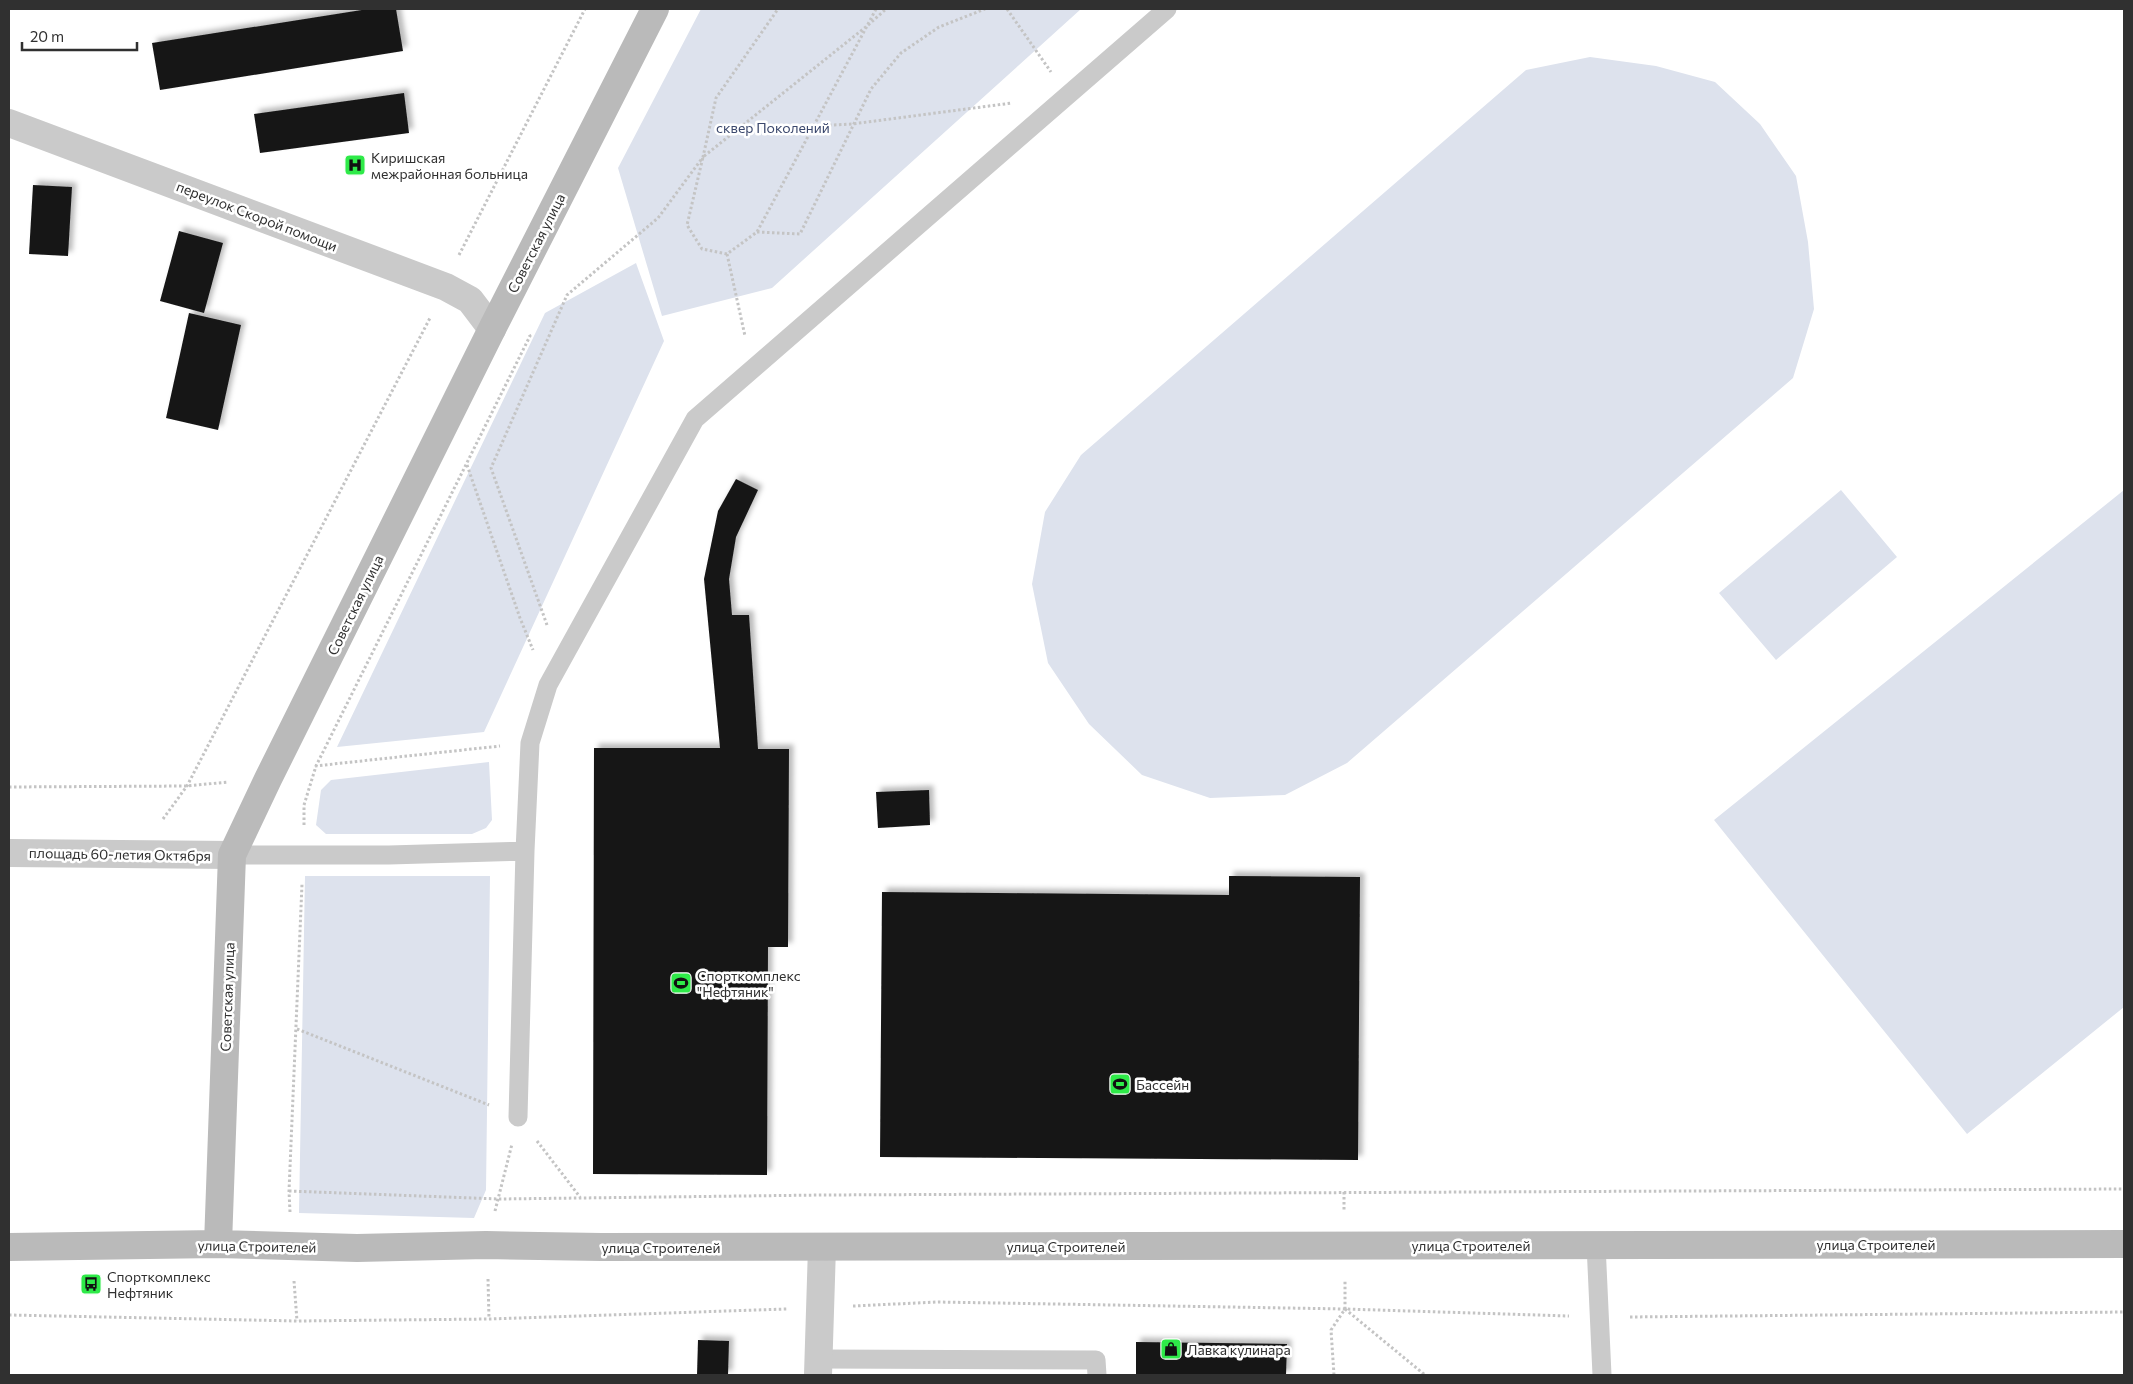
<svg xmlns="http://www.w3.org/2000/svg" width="2133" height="1384" viewBox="0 0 2133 1384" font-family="Commissioner,sans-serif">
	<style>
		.green { fill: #dde2ed }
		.building { fill: #171717; filter: url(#shadow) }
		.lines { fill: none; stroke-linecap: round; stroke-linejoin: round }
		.path { stroke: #c4c4c4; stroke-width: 3; stroke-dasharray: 2.5 2.5; stroke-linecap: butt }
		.lane { stroke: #cacaca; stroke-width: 19 }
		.street { stroke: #cacaca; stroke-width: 28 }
		.secondary { stroke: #bababa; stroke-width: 28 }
		.labels { text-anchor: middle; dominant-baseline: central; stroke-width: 5; stroke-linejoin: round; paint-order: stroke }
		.park-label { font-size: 14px; fill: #3b486d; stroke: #fff }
		.poi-label { font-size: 14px; fill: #303030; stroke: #fff; text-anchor: start }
		.street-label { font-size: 14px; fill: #303030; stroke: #fff }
	</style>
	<defs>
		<filter id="shadow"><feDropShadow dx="4.5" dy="-4.5" stdDeviation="2.5" flood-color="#0004"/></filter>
	</defs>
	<rect width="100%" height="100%" fill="#fff"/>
	<path class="green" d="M 701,9 L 1081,9 L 772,288 L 662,316 L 618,168 Z
		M 1590,57 L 1656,66 L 1715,82 L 1760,124 L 1796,176 L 1808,242 L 1814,309 L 1793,378 L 1347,763 L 1285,795 L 1210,798 L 1142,775 L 1089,724 L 1048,663 L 1032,584 L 1045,512 L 1081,455 L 1526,70 Z
		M 636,263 L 664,341 L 484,732 L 337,747 L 545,313 Z
		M 1841,490 L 1897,557 L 1776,660 L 1719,593 Z
		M 2124,490 L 2124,1007 L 1967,1134 L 1714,820 Z
		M 489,762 L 492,820 L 486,828 L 472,834 L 326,834 L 316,825 L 321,790 L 331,780 Z
		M 305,876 L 490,876 L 486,1190 L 474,1218 L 299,1213 Z"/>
	<path class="building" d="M 368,9 L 396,9 L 403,51 L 160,90 L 152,43 Z
		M 404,93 L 409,133 L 260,153 L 254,114 Z
		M 33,185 L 72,187 L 68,256 L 29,254 Z
		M 179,231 L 223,243 L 204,313 L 160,301 Z
		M 189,313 L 241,325 L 218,430 L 166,418 Z
		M 736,479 L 758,490 L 736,537 L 729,579 L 732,615 L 749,615 L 758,749 L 789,749 L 788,947 L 768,947 L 767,1175 L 593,1174 L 594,748 L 720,748 L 704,579 L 718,511 Z
		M 929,790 L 930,825 L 878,828 L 876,792 Z
		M 1229,876 L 1360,877 L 1358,1160 L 880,1157 L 882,892 L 1229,895 Z
		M 698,1340 L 729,1341 L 728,1375 L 697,1375 Z
		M 1136,1342 L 1287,1344 L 1286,1375 L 1136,1375 Z"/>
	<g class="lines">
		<path class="path" d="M 876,9 L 867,26 L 757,232 L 727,254 L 702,249 L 687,225 L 703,157 L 867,26 L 886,9
			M 1007,9 L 1051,72
			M 814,126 L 852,124 L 1012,103
			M 757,232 L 800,234 L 871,89 L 901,53 L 939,27 L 985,9
			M 727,254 L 745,336
			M 459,255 L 585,9
			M 467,465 L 520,618 L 533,650
			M 547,625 L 491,468 L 567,295 L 658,218 L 703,157 L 716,98 L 778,9
			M 315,766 L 500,746
			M 9,787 L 187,786 L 228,782
			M 163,819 L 187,786 L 430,318
			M 304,825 L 304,805 L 316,766 L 530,336 L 529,334
			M 297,1029 L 489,1105
			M 537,1141 L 580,1197
			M 289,1191 L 499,1199 L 823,1195 L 2124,1189
			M 1344,1192 L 1344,1211
			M 495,1211 L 512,1144
			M 290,1212 L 289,1191 L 302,884
			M 488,1279 L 489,1319
			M 294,1281 L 297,1321
			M 853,1306 L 938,1302 L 1345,1309 L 1569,1316
			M 1345,1309 L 1425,1375
			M 9,1315 L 297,1321 L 489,1319 L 787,1309
			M 1630,1317 L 2124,1312
			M 1334,1375 L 1331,1330 L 1345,1309 L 1345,1280"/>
		<path class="lane" d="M 232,855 L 389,855 L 525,851
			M 518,1117 L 525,851 L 530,743 L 548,685 L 695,419 L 1167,9
			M 1596,1244 L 1602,1375
			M 818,1359 L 1096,1360 L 1097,1375"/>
		<path class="street" d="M 9,123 L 446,287 L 470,300 L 492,329
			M 9,853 L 232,855
			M 818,1375 L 822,1247"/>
		<path class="secondary" d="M 218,1244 L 232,855 L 268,779 L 492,329 L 655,9
			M 9,1247 L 218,1244 L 357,1248 L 486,1245 L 601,1247 L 2124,1244"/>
	</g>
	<defs>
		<g id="hospital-square" transform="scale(1.125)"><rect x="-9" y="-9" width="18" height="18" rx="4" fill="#2eea48" stroke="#fff"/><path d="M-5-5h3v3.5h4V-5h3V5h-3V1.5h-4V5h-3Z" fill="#111"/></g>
		<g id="stadium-square" transform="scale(1.125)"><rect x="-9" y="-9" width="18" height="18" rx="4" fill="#2eea48" stroke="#fff"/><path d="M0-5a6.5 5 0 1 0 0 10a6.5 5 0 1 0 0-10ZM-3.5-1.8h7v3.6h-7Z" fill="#111"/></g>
		<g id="bus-square" transform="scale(1.125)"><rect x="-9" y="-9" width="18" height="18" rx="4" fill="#2eea48" stroke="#fff"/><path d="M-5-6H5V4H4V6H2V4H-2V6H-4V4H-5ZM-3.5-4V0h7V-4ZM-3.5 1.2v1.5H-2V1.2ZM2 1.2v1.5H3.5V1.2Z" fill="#111"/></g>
		<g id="shop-square" transform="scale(1.125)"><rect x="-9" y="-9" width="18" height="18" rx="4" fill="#2eea48" stroke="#fff"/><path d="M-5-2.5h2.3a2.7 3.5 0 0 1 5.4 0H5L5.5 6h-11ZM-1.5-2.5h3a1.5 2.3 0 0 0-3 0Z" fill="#111"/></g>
	</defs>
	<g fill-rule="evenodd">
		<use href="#hospital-square" x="355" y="165"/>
		<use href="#stadium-square" x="681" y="983"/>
		<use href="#stadium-square" x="1120" y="1084"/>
		<use href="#bus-square" x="91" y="1284"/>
		<use href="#shop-square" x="1171" y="1349"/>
	</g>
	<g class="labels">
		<g class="park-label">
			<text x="773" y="127">сквер Поколений</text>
		</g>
		<g class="poi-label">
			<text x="371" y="157">Киришская<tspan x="371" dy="16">межрайонная больница</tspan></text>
			<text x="697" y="975">Спорткомплекс<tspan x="697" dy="16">"Нефтяник"</tspan></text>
			<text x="1136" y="1084">Бассейн</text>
			<text x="107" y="1276">Спорткомплекс<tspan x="107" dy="16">Нефтяник</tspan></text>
			<text x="1187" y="1349">Лавка кулинара</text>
		</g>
		<g class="street-label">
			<text transform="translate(257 216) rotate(21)">переулок Скорой помощи</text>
			<text transform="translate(536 243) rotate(-63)">Советская улица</text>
			<text transform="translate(355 605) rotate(-64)">Советская улица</text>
			<text transform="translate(120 854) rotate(1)">площадь 60-летия Октября</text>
			<text transform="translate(227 997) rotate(-88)">Советская улица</text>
			<text x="1876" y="1244">улица Строителей</text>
			<text x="1471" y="1245">улица Строителей</text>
			<text transform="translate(257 1246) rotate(1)">улица Строителей</text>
			<text x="1066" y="1246">улица Строителей</text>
			<text x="661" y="1247">улица Строителей</text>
		</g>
	</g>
	<rect width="2133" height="1384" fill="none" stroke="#303030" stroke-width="20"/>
	<path d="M22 42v8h115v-8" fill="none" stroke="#303030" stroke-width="2.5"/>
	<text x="30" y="42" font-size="15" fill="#303030" stroke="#ffffff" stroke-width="4" paint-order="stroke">20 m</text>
</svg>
